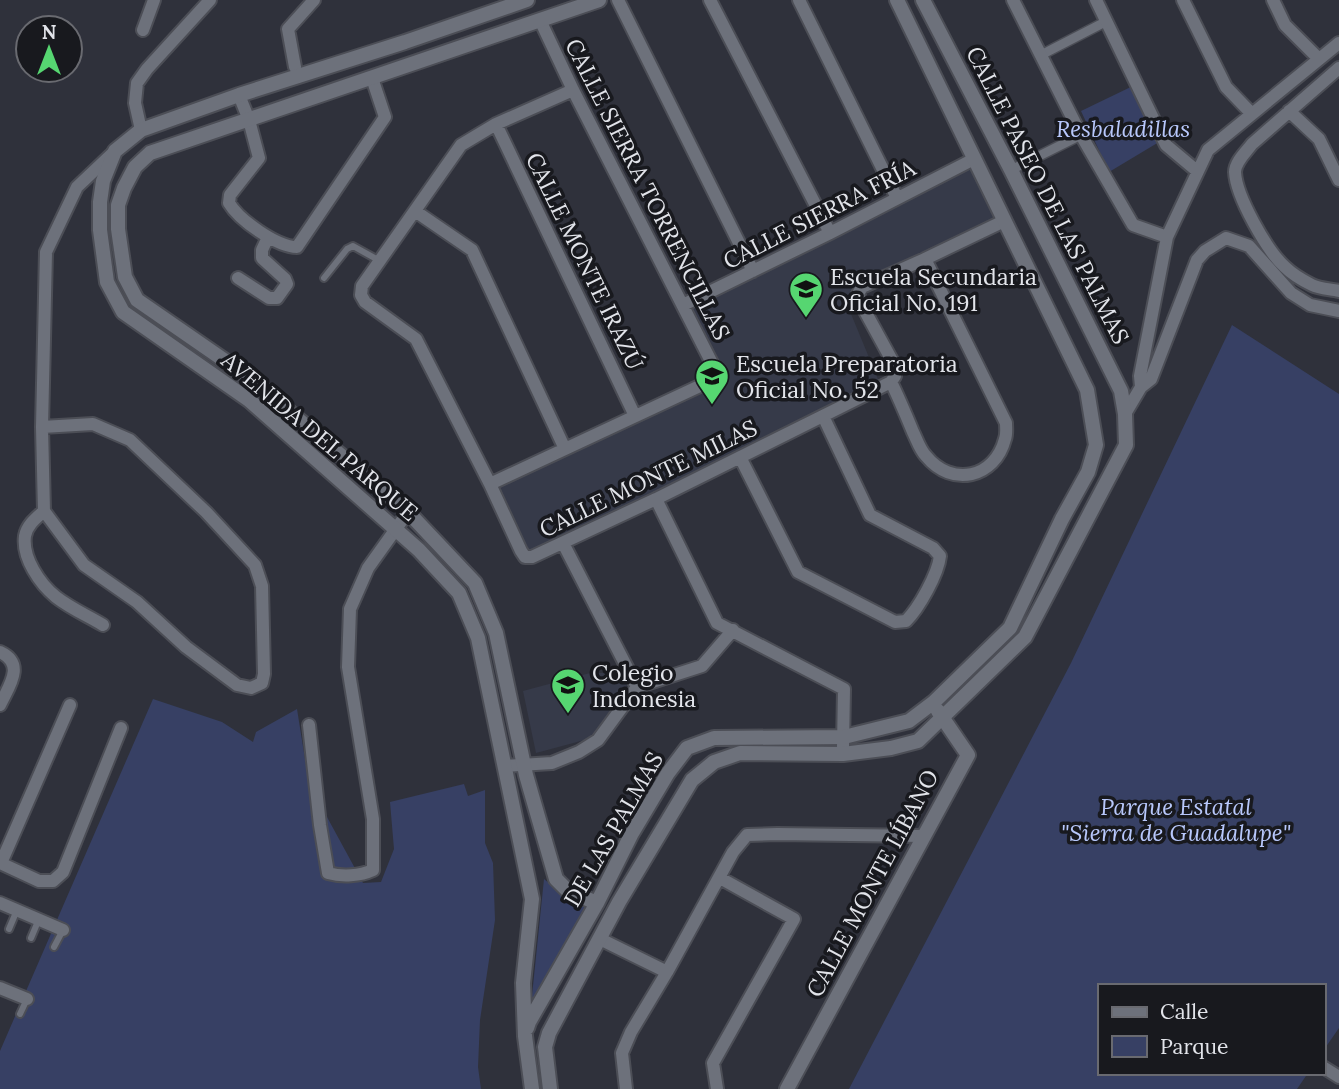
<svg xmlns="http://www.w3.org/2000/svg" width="1339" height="1089" viewBox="0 0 1339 1089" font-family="Lora,serif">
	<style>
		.built { fill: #363a49 }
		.green { fill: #374064 }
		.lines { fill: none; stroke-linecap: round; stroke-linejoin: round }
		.service-casing { stroke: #4c4e56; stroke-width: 10 }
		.pedestrian-casing { stroke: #4c4e56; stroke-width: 12 }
		.minor-casing { stroke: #4c4e56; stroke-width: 16 }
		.tertiary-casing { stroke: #4c4e56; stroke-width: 18 }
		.service { stroke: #6d717b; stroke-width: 6 }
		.pedestrian { stroke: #6d717b; stroke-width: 9 }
		.minor { stroke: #6d717b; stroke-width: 12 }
		.tertiary { stroke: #6d717b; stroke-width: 14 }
		.labels { text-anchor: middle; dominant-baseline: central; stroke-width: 7; stroke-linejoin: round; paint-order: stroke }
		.park-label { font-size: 23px; font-style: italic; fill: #b8c8fc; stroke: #18191e }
		.street-label { font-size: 23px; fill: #e2e4ea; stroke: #18191e }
		.poi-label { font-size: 23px; fill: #e2e4ea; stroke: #18191e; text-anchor: start }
	</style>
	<rect width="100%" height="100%" fill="#2f313b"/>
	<path class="built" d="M 968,164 L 995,218 L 844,297 L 880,384 L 527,556 L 493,486 L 723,378 L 687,306 Z
		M 590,673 L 630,673 L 627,685 L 592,738 L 536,753 L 523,691 Z"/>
	<path class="green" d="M 1137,84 L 1164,139 L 1109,172 L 1081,111 Z
		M 1232,325 L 1339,394 L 1339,1028 L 1323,1051 L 1323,986 L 1099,986 L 1099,1073 L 1308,1073 L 1297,1089 L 849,1089 L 1071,663 Z
		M 153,699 L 222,722 L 253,742 L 256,732 L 297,709 L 309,784 L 363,883 L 381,882 L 394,849 L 390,802 L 464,784 L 468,796 L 485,790 L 485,843 L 493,863 L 495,920 L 480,1020 L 478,1067 L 481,1089 L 0,1089 L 0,1051 Z
		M 544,879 L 566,897 L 594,905 L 530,1015 Z"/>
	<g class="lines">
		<g class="service-casing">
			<path id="service" d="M 324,278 L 347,249 L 353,246 L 380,261
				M 9,929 L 17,910
				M 31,938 L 39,919
				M 54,947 L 63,930
				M 20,1014 L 27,999"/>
		</g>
		<g class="pedestrian-casing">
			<path id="pedestrian" d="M 1041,55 L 1107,21
				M 1011,170 L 1081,135"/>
		</g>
		<g class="minor-casing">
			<path id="minor" d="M 618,0 L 753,271
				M 710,0 L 830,233
				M 799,0 L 897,198
				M 1013,0 L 1081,135 L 1133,225 L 1167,237
				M 1096,0 L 1166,145 L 1197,171
				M 1183,0 L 1226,87 L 1252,114
				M 1273,0 L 1285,25 L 1319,59
				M 143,30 L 154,0
				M 295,67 L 288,29 L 314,0
				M 1339,68 L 1252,144 C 1246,152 1235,162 1235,172 C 1236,196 1267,251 1285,267 C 1292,274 1304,281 1312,285 C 1320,289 1331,289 1339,291
				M 573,90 L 496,124 L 461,145 L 362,286 L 361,295 L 365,302 L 416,339 L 490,484 L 521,551 L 525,557 L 532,557 L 656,499 L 891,382 L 895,376 L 895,366 L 860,302 L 858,294 L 862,287 L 925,259 L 1004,221
				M 239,95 L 249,120 L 259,158 L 230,195 L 229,203 C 239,220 277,247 297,247 L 385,117 L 372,78
				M 1289,111 L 1319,139 L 1339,180
				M 496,124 L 635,416
				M 141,130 L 135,103 L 137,83 L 147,69 L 210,0
				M 415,211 L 472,250 L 565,449
				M 238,278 L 269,298 L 277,298 L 287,284 L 285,279 L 262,258 L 262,250 L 268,237
				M 683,305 L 830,233 L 974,159
				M 891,382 C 899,398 906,415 913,432 C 917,440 920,450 926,456 C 952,488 995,478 1005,439 C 1007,434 1006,428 1006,423 L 925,259
				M 1141,387 L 1151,379 L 1197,260 L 1205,251 L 1226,238 L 1249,246 L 1291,293 L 1310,305 L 1339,311
				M 1125,414 L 1141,387 L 1140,376 L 1167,237 L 1208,150 L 1339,43
				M 42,427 L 93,424 L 130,440 L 206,512 L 255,565 L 262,586 L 264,674 L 262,683 L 251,688 L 237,685 L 186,647 L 137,602 L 84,565 L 44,511 L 42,427 L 46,252 L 77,187 L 115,151
				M 740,457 L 798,572 L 895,622 L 906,621 C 919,608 938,574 940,556 L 933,548 L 870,515 L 823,416
				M 490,484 L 719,377 L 573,90 L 540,20
				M 656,499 L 717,623 L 844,689 L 843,747
				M 44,511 C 36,518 27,525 25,536 C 22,558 40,584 56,597 C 70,608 88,616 103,625
				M 563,543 L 637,687
				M 0,652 C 26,664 9,686 0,705
				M 309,725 L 320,825 L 328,873 C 342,877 360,876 373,870 L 373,819 L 348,667 L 350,609 L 368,568 L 408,512
				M 504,766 L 552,763 L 579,752 L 598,740 L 637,687 L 702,666 L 733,630
				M 0,863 L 39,881 L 53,881 L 63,872 L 121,728
				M 1,863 L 70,705
				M 0,903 L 63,930
				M 600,939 L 667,972
				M 0,988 L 27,999
				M 1323,1067 L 1339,1077
				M 626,1089 L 622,1053 L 631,1032 L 667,972 L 733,852 L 747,835 L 777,834 L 924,836
				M 717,1089 L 713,1063 L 794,919 L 720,878"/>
		</g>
		<g class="tertiary-casing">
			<path id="tertiary" d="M 527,0 L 405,42 L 239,95 L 141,130 L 115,151 L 103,181 L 100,202 L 100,230 L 107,282 L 123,312 L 249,400 L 419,550 L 459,593 L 478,638 L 532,899 L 523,983 L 525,1036 L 532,1089
				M 597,903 L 568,891 L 556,879 L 526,775 L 496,633 L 475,583 L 408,512 L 247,376 L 137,300 L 125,277 L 118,229 L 118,205 L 124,188 L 135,167 L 150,153 L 599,0
				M 527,1028 L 529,1022 L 597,903 L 631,835 L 668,773 L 687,748 L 714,738 L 844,737 L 909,721 L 934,702 L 1010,628 L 1062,519 L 1088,472 L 1096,445 L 1087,390 L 897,0
				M 550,1089 L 545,1047 L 549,1033 L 619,902 L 692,780 L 714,762 L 740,753 L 843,754 L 891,748 L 918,741 L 1025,637 L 1126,445 L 1125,414 L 1121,391 L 1011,170 L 923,0
				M 787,1089 L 968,755 L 938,711"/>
		</g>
		<use href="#service" class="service"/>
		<use href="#pedestrian" class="pedestrian"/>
		<use href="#minor" class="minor"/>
		<use href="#tertiary" class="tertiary"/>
	</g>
	<defs>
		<g id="school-pin" transform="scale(1.75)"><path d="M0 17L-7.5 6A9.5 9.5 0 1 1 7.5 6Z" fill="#56d671" stroke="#18191e"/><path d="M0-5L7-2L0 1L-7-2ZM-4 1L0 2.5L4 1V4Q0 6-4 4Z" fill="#111"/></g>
	</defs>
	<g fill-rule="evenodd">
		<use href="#school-pin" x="806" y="289"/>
		<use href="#school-pin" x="712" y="376"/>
		<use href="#school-pin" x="568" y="685"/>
	</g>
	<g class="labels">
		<g class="park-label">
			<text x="1123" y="128">Resbaladillas</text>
			<text x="1176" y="806">Parque Estatal<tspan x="1176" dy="26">"Sierra de Guadalupe"</tspan></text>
		</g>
		<g class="street-label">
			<text transform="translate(648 189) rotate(63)">CALLE SIERRA TORRENCILLAS</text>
			<text transform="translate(1048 195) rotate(63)">CALLE PASEO DE LAS PALMAS</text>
			<text transform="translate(819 214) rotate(-27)">CALLE SIERRA FRÍA</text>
			<text transform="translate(585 261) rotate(64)">CALLE MONTE IRAZÚ</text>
			<text transform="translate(320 436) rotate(40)">AVENIDA DEL PARQUE</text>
			<text transform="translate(648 478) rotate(-26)">CALLE MONTE MILAS</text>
			<text transform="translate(613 829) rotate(-60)">DE LAS PALMAS</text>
			<text transform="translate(872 883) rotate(-62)">CALLE MONTE LÍBANO</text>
		</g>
		<g class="poi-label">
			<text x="830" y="276">Escuela Secundaria<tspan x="830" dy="26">Oficial No. 191</tspan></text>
			<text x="736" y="363">Escuela Preparatoria<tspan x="736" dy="26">Oficial No. 52</tspan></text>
			<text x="592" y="672">Colegio<tspan x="592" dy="26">Indonesia</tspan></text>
		</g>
	</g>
	<rect x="1098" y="984" width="228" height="91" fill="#18191e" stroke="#696a70" stroke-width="2"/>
	<rect x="1112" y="1007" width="35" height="10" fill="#6d717b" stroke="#696a70" stroke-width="2"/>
	<text x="1160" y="1019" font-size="21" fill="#e2e4ea">Calle</text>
	<rect x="1112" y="1036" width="35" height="21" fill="#374064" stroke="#696a70" stroke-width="2"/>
	<text x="1160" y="1054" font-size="21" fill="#e2e4ea">Parque</text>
	<g transform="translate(49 49)"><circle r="33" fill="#18191e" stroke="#696a70" stroke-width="2"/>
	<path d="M0-5L12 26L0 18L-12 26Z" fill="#56d671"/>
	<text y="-10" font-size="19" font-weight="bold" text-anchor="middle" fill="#e2e4ea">N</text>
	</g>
</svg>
